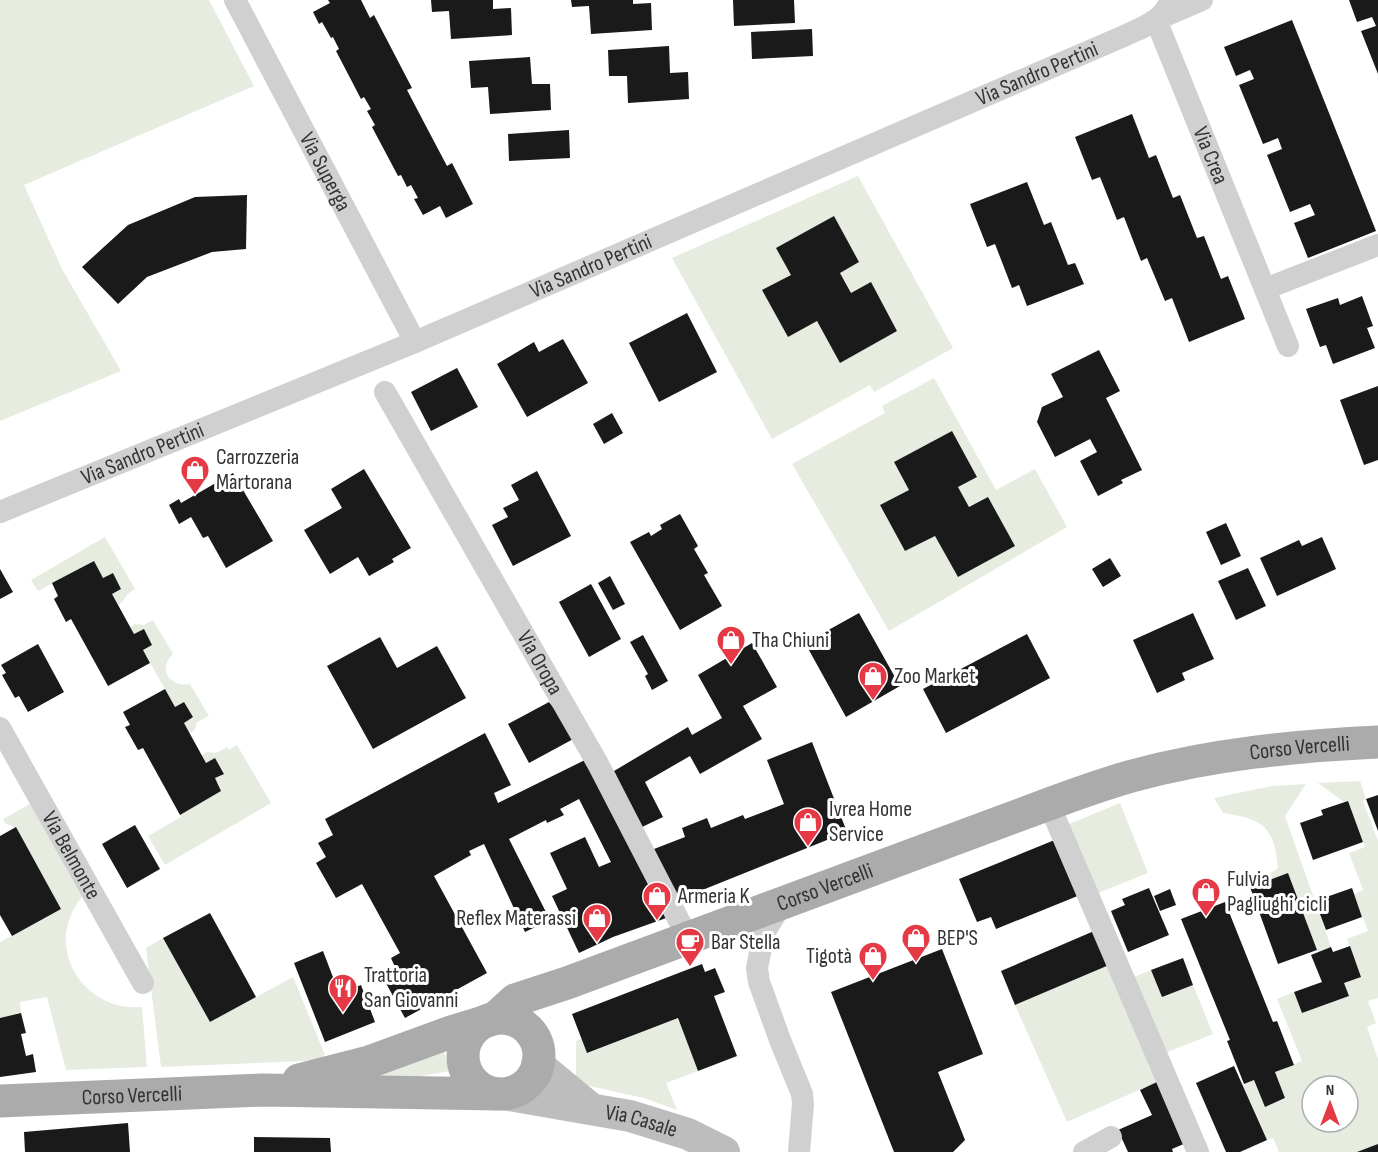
<svg xmlns="http://www.w3.org/2000/svg" width="1378" height="1152" viewBox="0 0 1378 1152" font-family="'Sofia Sans Condensed',sans-serif">
	<style>
		.green { fill: #e6ecdf; fill-rule: evenodd }
		.building { fill: #1a1a1a }
		.lines { fill: none; stroke-linecap: round; stroke-linejoin: round }
		.street { stroke: #d0d0d0; stroke-width: 22 }
		.secondary { stroke: #bdbdbd; stroke-width: 32 }
		.primary { stroke: #ababab; stroke-width: 33 }
		.labels { text-anchor: middle; dominant-baseline: central; stroke-width: 6; stroke-linejoin: round; paint-order: stroke }
		.street-label { font-size: 22px; fill: #333; stroke: #fff }
		.poi-label { font-size: 22px; fill: #333; stroke: #fff; text-anchor: start }
	</style>
	<rect width="100%" height="100%" fill="#fff"/>
	<path class="green" d="M 0,0 L 209,0 L 254,86 L 24,185 L 62,269 L 121,371 L 0,421 Z
		M 858,176 L 953,348 L 874,392 L 870,385 L 772,439 L 672,258 ZM 834,216 L 859,262 L 840,273 L 851,293 L 871,283 L 897,331 L 840,362 L 817,321 L 788,337 L 763,291 L 791,275 L 777,248 Z
		M 934,378 L 996,490 L 1035,469 L 1067,527 L 889,631 L 792,464 L 885,413 L 882,406 ZM 952,431 L 977,476 L 958,487 L 969,507 L 988,498 L 1015,546 L 958,577 L 935,536 L 905,551 L 880,505 L 909,490 L 894,462 Z
		M 105,537 L 135,589 C 124,595 125,601 118,605 L 112,594 L 121,588 L 113,573 L 103,578 L 93,561 L 38,591 L 31,580 Z
		M 153,620 L 173,654 C 157,669 170,688 190,684 L 209,716 L 197,722 L 194,731 L 189,733 L 184,723 L 193,717 L 184,702 L 175,707 L 143,650 L 152,645 L 144,630 L 134,634 L 130,627 L 135,624 L 144,625 Z
		M 237,745 L 271,803 L 165,865 L 148,836 L 181,817 L 180,815 L 221,791 L 215,778 L 224,773 L 215,758 L 206,763 L 202,755 L 207,752 L 216,753 L 227,747 L 229,750 Z
		M 1360,781 L 1366,799 L 1363,801 L 1378,841 L 1378,998 L 1368,1001 L 1376,1023 L 1367,1027 L 1378,1059 L 1378,1144 L 1361,1152 L 1279,1152 L 1273,1138 L 1267,1140 L 1243,1085 L 1254,1080 L 1265,1106 L 1285,1099 L 1275,1072 L 1302,1061 L 1277,999 L 1294,992 L 1302,1013 L 1349,996 L 1344,983 L 1361,977 L 1347,939 L 1368,931 L 1354,894 L 1363,890 L 1349,853 L 1365,847 L 1348,801 L 1344,802 L 1318,783 ZM 1312,1086 L 1348,1086 L 1348,1122 L 1312,1122 Z
		M 1306,784 L 1285,816 L 1331,947 L 1318,952 L 1288,873 L 1250,887 L 1278,868 C 1274,826 1263,819 1223,813 L 1214,798 L 1272,786 Z
		M 1120,803 L 1148,873 L 1093,895 L 1064,826 Z
		M 30,804 L 82,897 C 42,945 82,1012 142,1007 L 147,1067 L 66,1070 L 47,997 L 20,1002 L 21,1013 L 0,1018 L 0,942 L 60,909 L 16,828 L 5,823 L 3,819 Z
		M 163,938 L 210,1022 L 293,977 L 325,1055 L 319,1059 L 303,1061 L 161,1067 L 146,948 Z
		M 1109,965 L 1159,1081 L 1067,1122 L 1015,1005 Z
		M 1151,970 L 1162,997 L 1193,985 L 1213,1034 L 1160,1055 L 1129,979 Z
		M 678,1018 L 698,1071 L 666,1083 L 677,1110 L 644,1098 L 576,1083 L 576,1041 L 582,1039 L 588,1053 Z
		M 442,1043 L 449,1071 L 375,1085 L 371,1071 Z"/>
	<path class="building" d="M 328,0 L 361,0 L 370,18 L 374,15 L 412,88 L 407,90 L 428,130 L 447,166 L 452,163 L 473,204 L 446,218 L 440,206 L 423,215 L 414,199 L 418,198 L 411,185 L 407,187 L 401,175 L 398,176 L 372,127 L 375,125 L 367,111 L 371,109 L 364,97 L 361,99 L 336,51 L 339,49 L 333,37 L 331,38 L 322,22 L 319,24 L 313,12 L 330,3 Z
		M 431,0 L 493,0 L 493,9 L 511,8 L 512,35 L 451,39 L 449,11 L 432,12 Z
		M 571,0 L 633,0 L 633,4 L 651,3 L 652,30 L 591,34 L 589,6 L 572,7 Z
		M 733,0 L 794,0 L 795,23 L 734,26 Z
		M 1349,0 L 1378,0 L 1378,74 L 1361,31 L 1376,26 L 1372,17 L 1357,22 Z
		M 1292,20 L 1376,231 L 1308,258 L 1294,223 L 1315,215 L 1310,204 L 1290,212 L 1267,155 L 1282,149 L 1278,138 L 1263,144 L 1239,85 L 1254,79 L 1250,70 L 1236,76 L 1224,47 Z
		M 812,29 L 813,56 L 752,59 L 751,32 Z
		M 669,46 L 670,73 L 688,72 L 689,99 L 628,103 L 627,76 L 609,76 L 608,50 Z
		M 530,57 L 532,84 L 550,84 L 551,110 L 490,114 L 488,87 L 471,88 L 469,61 Z
		M 1132,114 L 1149,158 L 1156,155 L 1173,198 L 1180,195 L 1197,238 L 1204,236 L 1221,279 L 1228,276 L 1245,319 L 1189,342 L 1172,298 L 1165,301 L 1147,258 L 1141,261 L 1124,217 L 1117,220 L 1100,177 L 1092,180 L 1075,137 Z
		M 569,130 L 570,158 L 509,161 L 508,134 Z
		M 1027,182 L 1044,225 L 1051,222 L 1068,265 L 1075,263 L 1084,284 L 1027,306 L 1019,285 L 1012,288 L 995,244 L 987,247 L 970,204 Z
		M 247,195 L 246,249 L 212,252 L 147,277 L 118,304 L 82,267 L 128,225 L 195,197 Z
		M 834,216 L 859,262 L 840,273 L 851,293 L 871,282 L 897,331 L 840,363 L 817,321 L 788,337 L 762,290 L 791,275 L 776,248 Z
		M 1362,296 L 1373,326 L 1367,328 L 1375,348 L 1333,364 L 1326,345 L 1320,347 L 1306,309 L 1338,298 L 1340,305 Z
		M 687,313 L 717,372 L 659,402 L 629,343 Z
		M 563,339 L 588,383 L 527,417 L 497,364 L 534,342 L 539,352 Z
		M 1099,350 L 1120,391 L 1106,398 L 1142,470 L 1121,480 L 1123,483 L 1098,496 L 1080,461 L 1097,452 L 1090,439 L 1055,457 L 1037,422 L 1042,407 L 1063,397 L 1051,374 Z
		M 457,368 L 478,407 L 431,431 L 411,392 Z
		M 1378,386 L 1378,460 L 1364,465 L 1340,400 Z
		M 612,413 L 623,433 L 604,444 L 593,424 Z
		M 952,431 L 977,477 L 958,487 L 969,507 L 988,497 L 1015,546 L 958,577 L 935,536 L 905,551 L 880,505 L 909,490 L 894,462 Z
		M 364,469 L 411,548 L 392,559 L 394,562 L 369,576 L 358,557 L 330,574 L 304,530 L 342,508 L 331,489 Z
		M 537,471 L 571,536 L 513,566 L 492,525 L 508,517 L 503,508 L 519,500 L 511,485 Z
		M 233,473 L 273,541 L 226,568 L 208,536 L 203,538 L 191,517 L 179,524 L 169,505 L 179,499 L 181,503 Z
		M 680,514 L 698,546 L 694,549 L 708,573 L 704,575 L 722,606 L 680,630 L 630,542 L 649,532 L 651,536 L 662,529 L 660,525 Z
		M 1226,523 L 1241,556 L 1221,565 L 1206,532 Z
		M 1322,537 L 1336,569 L 1277,596 L 1260,558 L 1299,540 L 1302,546 Z
		M 1110,558 L 1121,576 L 1103,587 L 1092,569 Z
		M 94,561 L 103,578 L 113,573 L 121,589 L 112,594 L 134,634 L 144,629 L 152,645 L 143,650 L 150,663 L 108,686 L 71,619 L 66,622 L 54,599 L 58,596 L 52,583 Z
		M 1248,568 L 1266,606 L 1236,620 L 1218,581 Z
		M 0,569 L 13,592 L 0,599 Z
		M 610,576 L 625,604 L 613,610 L 598,583 Z
		M 591,584 L 621,639 L 589,657 L 559,602 Z
		M 859,613 L 900,686 L 846,717 L 805,643 Z
		M 1193,613 L 1214,659 L 1182,673 L 1185,680 L 1157,693 L 1133,640 Z
		M 1027,634 L 1050,678 L 946,733 L 923,689 Z
		M 643,635 L 668,681 L 652,690 L 645,676 L 648,674 L 630,642 Z
		M 380,637 L 397,668 L 437,646 L 466,698 L 373,749 L 327,666 Z
		M 752,643 L 777,687 L 743,706 L 762,739 L 700,774 L 690,756 L 645,782 L 663,817 L 642,827 L 614,771 L 688,727 L 692,735 L 722,718 L 698,675 Z
		M 38,644 L 64,692 L 28,712 L 19,696 L 15,698 L 2,675 L 6,673 L 1,665 Z
		M 165,689 L 175,707 L 184,702 L 193,717 L 184,723 L 206,763 L 215,758 L 224,774 L 215,778 L 221,791 L 180,815 L 143,748 L 138,750 L 125,727 L 130,725 L 123,712 Z
		M 549,702 L 577,737 L 529,763 L 508,724 Z
		M 485,733 L 511,785 L 494,793 L 498,803 L 593,756 L 669,917 L 613,937 L 579,953 L 552,896 L 567,889 L 550,853 L 585,837 L 599,867 L 611,862 L 579,799 L 560,809 L 564,815 L 547,823 L 546,820 L 509,839 L 550,920 L 525,932 L 484,844 L 469,851 L 471,855 L 434,876 L 487,973 L 405,1018 L 381,974 L 395,967 L 391,958 L 400,953 L 362,884 L 336,898 L 316,863 L 326,857 L 318,843 L 333,835 L 325,819 Z
		M 812,742 L 847,832 L 675,901 L 654,849 L 685,837 L 682,828 L 707,818 L 711,828 L 743,815 L 745,819 L 784,804 L 767,760 Z
		M 1378,795 L 1378,831 L 1366,799 Z
		M 1348,801 L 1363,842 L 1313,860 L 1300,823 L 1323,815 L 1321,810 Z
		M 135,825 L 160,869 L 127,888 L 102,844 Z
		M 16,827 L 61,909 L 12,936 L 0,915 L 0,836 Z
		M 1057,839 L 1080,895 L 996,929 L 991,917 L 977,922 L 959,879 Z
		M 1288,873 L 1317,950 L 1278,964 L 1250,887 Z
		M 1149,888 L 1169,935 L 1128,952 L 1111,911 L 1125,905 L 1122,899 Z
		M 1352,888 L 1362,917 L 1326,930 L 1315,901 Z
		M 1170,889 L 1176,905 L 1160,911 L 1154,896 Z
		M 1225,902 L 1273,1022 L 1277,1021 L 1294,1065 L 1275,1072 L 1285,1098 L 1265,1107 L 1254,1080 L 1244,1084 L 1227,1041 L 1230,1040 L 1181,919 Z
		M 210,913 L 256,997 L 210,1022 L 163,938 Z
		M 1094,931 L 1109,965 L 1015,1005 L 1001,971 Z
		M 1350,946 L 1361,977 L 1344,983 L 1349,996 L 1302,1013 L 1294,992 L 1322,982 L 1311,955 L 1331,947 L 1333,952 Z
		M 942,949 L 983,1054 L 938,1072 L 965,1140 L 953,1152 L 894,1152 L 831,992 Z
		M 323,951 L 339,993 L 361,985 L 375,1022 L 325,1042 L 294,963 Z
		M 1183,958 L 1193,985 L 1162,997 L 1151,970 Z
		M 702,964 L 705,972 L 715,968 L 725,992 L 714,996 L 737,1056 L 698,1071 L 678,1018 L 587,1053 L 572,1014 Z
		M 21,1013 L 26,1033 L 21,1034 L 26,1056 L 33,1054 L 36,1072 L 0,1077 L 0,1018 Z
		M 1234,1066 L 1267,1140 L 1240,1152 L 1226,1152 L 1196,1083 Z
		M 1159,1081 L 1186,1143 L 1172,1149 L 1173,1152 L 1128,1152 L 1118,1130 L 1152,1115 L 1140,1090 Z
		M 128,1123 L 130,1152 L 25,1152 L 24,1132 Z
		M 254,1137 L 330,1138 L 331,1152 L 254,1152 Z
		M 1378,1144 L 1378,1152 L 1357,1152 Z"/>
	<g class="lines">
		<g class="street">
			<path id="s1" d="M 235,0 L 415,342"/>
			<path d="M 1158,19 L 1202,0"/>
			<path id="s2" d="M 1156,20 L 1288,346"/>
			<path d="M 1265,289 L 1378,245"/>
			<path id="s3" d="M 385,392 L 598,764 L 688,938"/>
			<path id="s4" d="M 0,512 L 415,342 L 1124,36 C 1141,28 1165,20 1170,0"/>
			<path id="s5" d="M 0,728 L 143,983"/>
			<path d="M 1049,804 L 1198,1152"/>
			<path d="M 783,902 L 764,933 L 757,968 L 759,982 L 780,1040 L 802,1094 L 803,1104 L 799,1152"/>
			<path d="M 1084,1152 L 1111,1137"/>
		</g>
		<g class="secondary">
			<path d="M 537,1064 L 589,1107"/>
			<path id="s6" d="M 503,1094 L 630,1116 L 688,1134 L 724,1152"/>
		</g>
		<g class="primary">
			<circle cx="501" cy="1056" r="38"/>
			<path id="s7" d="M 494,1019 L 515,1000 L 567,983 L 1049,804 C 1076,794 1104,784 1132,776 C 1212,754 1295,746 1378,742"/>
			<path d="M 299,1080 L 369,1062 L 451,1032 L 487,1021"/>
			<path id="s8" d="M 0,1101 L 263,1090 L 497,1094"/>
		</g>
	</g>
	<defs>
		<g id="shop-pin" transform="scale(1.5)"><path d="M0 17L-7.5 6A9.5 9.5 0 1 1 7.5 6Z" fill="#e63946" stroke="#fff"/><path d="M-5-2.5h2.3a2.7 3.5 0 0 1 5.4 0H5L5.5 6h-11ZM-1.5-2.5h3a1.5 2.3 0 0 0-3 0Z" fill="#fff"/></g>
		<g id="cafe-pin" transform="scale(1.5)"><path d="M0 17L-7.5 6A9.5 9.5 0 1 1 7.5 6Z" fill="#e63946" stroke="#fff"/><path d="M-5.5-4.5H6V0H3Q3 3.5 0 3.5H-2.5Q-5.5 3.5-5.5 0ZM3-3.2v2h1.7v-2ZM-6 4.5H4V6H-6Z" fill="#fff"/></g>
		<g id="restaurant-pin" transform="scale(1.5)"><path d="M0 17L-7.5 6A9.5 9.5 0 1 1 7.5 6Z" fill="#e63946" stroke="#fff"/><path d="M-5-6h1v4h1v-4h1v4h1v-4h1v5L-1.5 .5V6h-2V.5L-5-1ZM5-6V6H3V1.5H1.5Q1.5-4 5-6Z" fill="#fff"/></g>
	</defs>
	<g fill-rule="evenodd">
		<use href="#shop-pin" x="195" y="470"/>
		<use href="#shop-pin" x="731" y="640"/>
		<use href="#shop-pin" x="873" y="676"/>
		<use href="#shop-pin" x="808" y="822"/>
		<use href="#shop-pin" x="1206" y="892"/>
		<use href="#shop-pin" x="657" y="896"/>
		<use href="#shop-pin" x="597" y="918"/>
		<use href="#shop-pin" x="916" y="938"/>
		<use href="#cafe-pin" x="690" y="942"/>
		<use href="#shop-pin" x="873" y="956"/>
		<use href="#restaurant-pin" x="343" y="988"/>
	</g>
	<g class="labels">
		<g class="street-label">
			<text stroke="none"><textPath href="#s4" startOffset="1126">Via Sandro Pertini</textPath></text>
			<text stroke="none"><textPath href="#s2" startOffset="146">Via Crea</textPath></text>
			<text stroke="none"><textPath href="#s1" startOffset="194">Via Superga</textPath></text>
			<text stroke="none"><textPath href="#s4" startOffset="640">Via Sandro Pertini</textPath></text>
			<text stroke="none"><textPath href="#s4" startOffset="154">Via Sandro Pertini</textPath></text>
			<text stroke="none"><textPath href="#s3" startOffset="312">Via Oropa</textPath></text>
			<text stroke="none"><textPath href="#s7" startOffset="855">Corso Vercelli</textPath></text>
			<text stroke="none"><textPath href="#s5" startOffset="146">Via Belmonte</textPath></text>
			<text stroke="none"><textPath href="#s7" startOffset="358">Corso Vercelli</textPath></text>
			<text stroke="none"><textPath href="#s8" startOffset="132">Corso Vercelli</textPath></text>
			<text stroke="none"><textPath href="#s6" startOffset="141">Via Casale</textPath></text>
		</g>
		<g class="poi-label">
			<text x="216" y="457">Carrozzeria<tspan x="216" dy="25">Martorana</tspan></text>
			<text x="752" y="640">Tha Chiuni</text>
			<text x="894" y="676">Zoo Market</text>
			<text x="829" y="809">Ivrea Home<tspan x="829" dy="25">Service</tspan></text>
			<text x="1227" y="879">Fulvia<tspan x="1227" dy="25">Pagliughi cicli</tspan></text>
			<text x="678" y="896">Armeria K</text>
			<text x="576" y="918" text-anchor="end">Reflex Materassi</text>
			<text x="937" y="938">BEP'S</text>
			<text x="711" y="942">Bar Stella</text>
			<text x="852" y="956" text-anchor="end">Tigotà</text>
			<text x="364" y="975">Trattoria<tspan x="364" dy="25">San Giovanni</tspan></text>
		</g>
	</g>
	<g transform="translate(1330 1104)"><circle r="28" fill="#ffffff" stroke="#adadad" stroke-width="1.5"/>
	<path d="M0-4.5L10 22L0 15L-10 22Z" fill="#e63946"/>
	<text y="-9" font-size="16" font-weight="bold" text-anchor="middle" fill="#333333">N</text>
	</g>
</svg>
